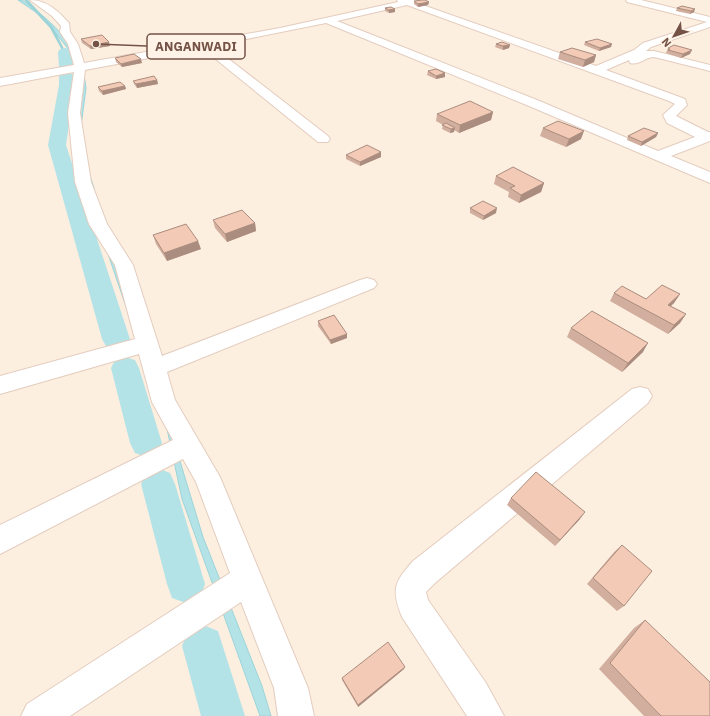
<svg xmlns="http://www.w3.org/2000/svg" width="710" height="716" viewBox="0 0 710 716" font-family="'IBM Plex Sans',sans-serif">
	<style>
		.water { fill: #b4e3e7; stroke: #9ad4d9 }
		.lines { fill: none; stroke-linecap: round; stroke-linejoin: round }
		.stream { fill: #9ad4d9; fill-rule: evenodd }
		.canal { fill: #b4e3e7; fill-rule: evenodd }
		.minor-casing { stroke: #e3ccbe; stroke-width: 2 }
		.minor { fill: #fff; fill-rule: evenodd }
		.wall { fill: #d1ae9d }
		.shaded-wall { fill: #aa8d7f }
		.building { fill: #f3cab6; stroke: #aa8d7f }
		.leader { fill: none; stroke: #745346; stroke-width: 1.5 }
		.callout-dot { fill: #745346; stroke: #fff3e7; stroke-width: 1.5 }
		.callout { fill: #fff3e7; stroke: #745346; stroke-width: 1.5 }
		.callout-label { font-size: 13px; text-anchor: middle; font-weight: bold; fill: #745346 }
	</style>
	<rect width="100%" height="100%" fill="#fdefe0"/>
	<path class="water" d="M 18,0 L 22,0 C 40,13 67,33 73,55 L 50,26 L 37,13 Z
		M 83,68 L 86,88 L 80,134 L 83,155 L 94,188 L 99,215 L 133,306 L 203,537 L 262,686 L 271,716 L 260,716 L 182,499 L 166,424 L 91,204 L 76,146 Z"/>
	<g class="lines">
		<path class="stream" d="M 24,0 L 28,0 L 53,27 L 66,53 L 63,52 L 50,28 Z"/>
		<path class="canal" d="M 65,48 L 70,49 L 72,52 L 73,67 L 67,71 L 73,75 L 75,85 L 66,145 L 130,339 L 126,346 L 116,349 L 106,346 L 102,339 L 48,145 L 59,85 L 59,75 L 65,71 L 59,67 L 58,52 L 60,49 Z
			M 125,357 L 135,360 L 139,368 L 162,443 L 157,453 L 146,457 L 135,453 L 130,443 L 111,368 L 115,360 Z
			M 158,468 L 170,473 L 175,484 L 205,584 L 200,598 L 186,603 L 172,598 L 167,584 L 141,484 L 146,473 Z
			M 203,625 L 218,631 L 245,716 L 201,716 L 182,646 L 188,631 Z"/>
		<g class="minor-casing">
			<path id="minor" d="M 30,0 C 47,0 58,11 69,23 L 70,32 L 78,44 L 84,63 L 280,28 L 398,2 L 397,0 L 421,0 L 417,3 L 596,66 L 634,50 L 643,43 L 707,22 L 627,2 L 626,0 L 641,0 L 710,17 L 710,27 L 651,47 L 646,51 L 654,51 L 710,65 L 710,71 L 654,57 C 645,57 639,66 630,63 L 629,60 L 606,70 L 685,99 L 687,105 L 676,116 L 708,132 L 710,132 L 710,141 L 671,156 L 710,172 L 710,183 L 529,106 L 326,23 L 212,46 L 328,136 L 330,139 L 328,142 L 318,142 L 202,48 L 85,70 L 80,113 L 91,182 L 107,224 L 133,265 L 162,356 L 360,280 L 367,278 L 374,280 L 377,284 L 374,288 L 167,372 L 175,400 L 220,477 L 308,688 L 314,716 L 278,716 L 274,688 L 241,602 L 70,716 L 21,716 L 27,704 L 230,573 L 196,482 L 183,459 L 0,554 L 0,525 L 173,440 L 152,402 L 139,354 L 0,394 L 0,376 L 135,339 L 115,265 L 89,224 L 75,182 L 68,113 L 74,72 L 0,86 L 0,78 L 74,65 L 68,44 L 60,32 L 61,26 L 52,16 ZM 407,5 L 669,101 L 675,104 L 663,115 L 667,123 L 695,137 L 658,151 L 537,100 L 337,21 Z
				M 640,387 L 648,389 L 652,396 L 648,403 L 435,583 L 426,592 L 428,600 L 486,683 L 504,716 L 467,716 L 402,617 C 391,590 394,582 413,561 L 632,389 Z"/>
		</g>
		<use href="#minor" class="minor"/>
	</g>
	<path class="wall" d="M 414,1 L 429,2 L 428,5 L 418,7 L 414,4 Z
		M 682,6 L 694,12 L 690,14 L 676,11 L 677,8 Z
		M 385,8 L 395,9 L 395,12 L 389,13 L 385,11 Z
		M 81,39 L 110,46 L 91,49 L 82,43 Z
		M 585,42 L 611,47 L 599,51 L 584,45 Z
		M 496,44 L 510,45 L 509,48 L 503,50 L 495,47 Z
		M 668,48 L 690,54 L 681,58 L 666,53 Z
		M 560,52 L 596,55 L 594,62 L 583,67 L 558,59 Z
		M 115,58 L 142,63 L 122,67 L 116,62 Z
		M 428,71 L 445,73 L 445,77 L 436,79 L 427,75 Z
		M 157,80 L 158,84 L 137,88 L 134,84 L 133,81 Z
		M 125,86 L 126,89 L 103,95 L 99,91 L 98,87 Z
		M 493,112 L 491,120 L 459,133 L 454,130 L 454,132 L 450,133 L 442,129 L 443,125 L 436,121 L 437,114 Z
		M 543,128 L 581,139 L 566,147 L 540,136 Z
		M 658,133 L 656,137 L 641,146 L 627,140 L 628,136 Z
		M 346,155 L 381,157 L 360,166 L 346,159 Z
		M 496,176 L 544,183 L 541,192 L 519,203 L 508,197 L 509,192 L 494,184 Z
		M 470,208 L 496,213 L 483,220 L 470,213 Z
		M 213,220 L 255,223 L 256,231 L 227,242 L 215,228 Z
		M 153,235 L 201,249 L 167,261 L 156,244 Z
		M 614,293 L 646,299 L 680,294 L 674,303 L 671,306 L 686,314 L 680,323 L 668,334 L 610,301 Z
		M 318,321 L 347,334 L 347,338 L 331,344 L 318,326 Z
		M 571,328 L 643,352 L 622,372 L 567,337 Z
		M 511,498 L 580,519 L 555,546 L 507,505 Z
		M 622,545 L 624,606 L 617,611 L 587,584 L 615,551 Z
		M 645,620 L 710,716 L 644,716 L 599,669 L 634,628 Z
		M 404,669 L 358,707 L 342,680 L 342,678 Z"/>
	<path class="shaded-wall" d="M 429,2 L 428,5 L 418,7 L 418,4 Z
		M 395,9 L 395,12 L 389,13 L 389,10 Z
		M 695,9 L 694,12 L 690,14 L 691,11 Z
		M 109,42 L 110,46 L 91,49 L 90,46 Z
		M 612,44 L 611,47 L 599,51 L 600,48 Z
		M 510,45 L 509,48 L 503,50 L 503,46 Z
		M 692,50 L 690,54 L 681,58 L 683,54 Z
		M 596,55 L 594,62 L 583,67 L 585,60 Z
		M 141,59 L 142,63 L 122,67 L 121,64 Z
		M 445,73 L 445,77 L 436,79 L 436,76 Z
		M 157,80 L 158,84 L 137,88 L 136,84 Z
		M 125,86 L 126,89 L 103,95 L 102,91 Z
		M 493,112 L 491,120 L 459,133 L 460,125 Z
		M 455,128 L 454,132 L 450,133 L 451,129 Z
		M 584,131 L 581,139 L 566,147 L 569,139 Z
		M 658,133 L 656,137 L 641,146 L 642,142 Z
		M 381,152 L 381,157 L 360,166 L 360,162 Z
		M 544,183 L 541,192 L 519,203 L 521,195 Z
		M 497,208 L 496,213 L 483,220 L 484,216 Z
		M 255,223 L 256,231 L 227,242 L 225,234 Z
		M 198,241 L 201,249 L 167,261 L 164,253 Z
		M 680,294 L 674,303 L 663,313 L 668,305 Z
		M 686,314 L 680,323 L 668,334 L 674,325 Z
		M 347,334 L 347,338 L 331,344 L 330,340 Z
		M 648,343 L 643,352 L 622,372 L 628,363 Z
		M 585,512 L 580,519 L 555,546 L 560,540 Z
		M 405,667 L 404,669 L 358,707 L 358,705 Z"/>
	<path class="building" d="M 422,0 L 425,0 L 429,2 L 418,4 L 414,1 Z
		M 682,6 L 695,9 L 691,11 L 677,8 Z
		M 391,7 L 395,9 L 389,10 L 385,8 Z
		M 102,35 L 109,42 L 90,46 L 81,39 Z
		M 597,39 L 612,44 L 600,48 L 585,42 Z
		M 502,42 L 510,45 L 503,46 L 496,44 Z
		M 674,45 L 692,50 L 683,54 L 668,50 L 670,49 L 668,48 Z
		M 572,48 L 596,55 L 585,60 L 560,52 Z
		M 134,54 L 141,59 L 121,64 L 115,58 Z
		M 436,69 L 445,73 L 436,76 L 428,71 Z
		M 154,76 L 157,80 L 136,84 L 133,81 Z
		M 120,82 L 125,86 L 102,91 L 98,87 Z
		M 470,101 L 493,112 L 460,125 L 437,114 Z
		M 558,121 L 584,131 L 569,139 L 543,128 Z
		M 446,123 L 455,128 L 451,129 L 442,125 Z
		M 644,128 L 658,133 L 642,142 L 628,136 Z
		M 367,145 L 381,152 L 360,162 L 346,155 Z
		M 513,167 L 544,183 L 521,195 L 510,188 L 515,186 L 496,176 Z
		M 483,201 L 497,208 L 484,216 L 470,208 Z
		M 242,210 L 255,223 L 225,234 L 213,220 Z
		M 186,224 L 198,241 L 164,253 L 153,235 Z
		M 662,285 L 680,294 L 668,305 L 686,314 L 674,325 L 614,293 L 622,286 L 646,299 Z
		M 592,311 L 648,343 L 628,363 L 571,328 Z
		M 334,315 L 347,334 L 330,340 L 318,321 Z
		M 536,472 L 585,512 L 560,540 L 511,498 Z
		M 622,545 L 652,571 L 624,606 L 593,578 Z
		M 645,620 L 710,682 L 710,716 L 661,716 L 610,663 Z
		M 388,642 L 405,667 L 358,705 L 342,678 Z"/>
	<path class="leader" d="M96 44L147 46"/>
	<circle class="callout-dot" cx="96" cy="44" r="4"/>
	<rect class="callout" x="147" y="34" width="98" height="25" rx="4"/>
	<g class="callout-label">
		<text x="196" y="51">ANGANWADI</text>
	</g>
	<g transform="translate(674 36) rotate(230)" stroke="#fff3e7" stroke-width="3" paint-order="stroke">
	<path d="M0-3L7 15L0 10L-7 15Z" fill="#745346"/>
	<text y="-6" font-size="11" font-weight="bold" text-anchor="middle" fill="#745346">N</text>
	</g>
</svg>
